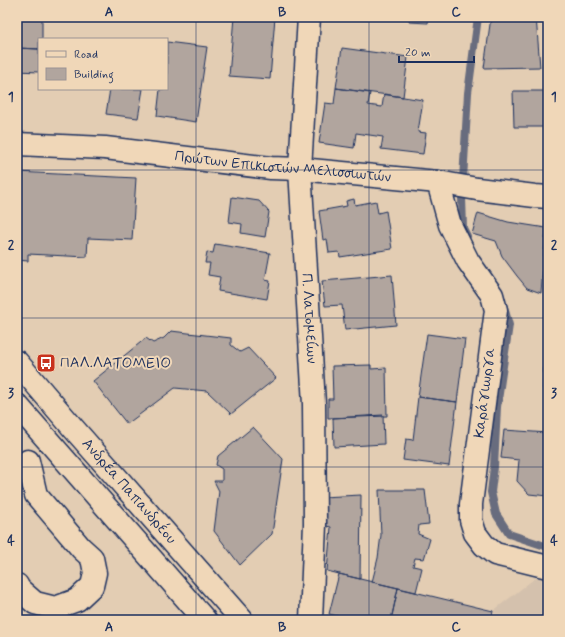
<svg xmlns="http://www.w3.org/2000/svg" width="565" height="637" viewBox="0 0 565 637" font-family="Mynerve,sans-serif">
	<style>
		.built { fill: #d4c1ad }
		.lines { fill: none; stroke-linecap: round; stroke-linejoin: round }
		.stream { stroke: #686c7e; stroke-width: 8 }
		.building { fill: #b1a59e; stroke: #1b2f5e }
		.minor-casing { stroke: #1b2f5e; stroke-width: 25 }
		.major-casing { stroke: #1b2f5e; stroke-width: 25 }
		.minor { stroke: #f0d7b8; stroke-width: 22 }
		.major { stroke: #f0d7b8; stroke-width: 22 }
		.grid { fill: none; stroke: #1b2f5e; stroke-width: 1; stroke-opacity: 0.55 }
		.labels { text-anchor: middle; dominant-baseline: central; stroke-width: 4; stroke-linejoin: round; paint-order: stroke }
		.street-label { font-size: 15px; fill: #1b2f5e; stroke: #f0d7b8 }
		.poi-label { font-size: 15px; fill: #1b2f5e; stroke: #f0d7b8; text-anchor: start }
		.neatline { fill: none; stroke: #1b2f5e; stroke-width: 1.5 }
		.grid-label { font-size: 13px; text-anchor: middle; font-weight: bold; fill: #1b2f5e }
	</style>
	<rect width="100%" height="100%" fill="#e3cdb3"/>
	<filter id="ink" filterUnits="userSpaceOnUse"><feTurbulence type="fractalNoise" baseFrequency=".025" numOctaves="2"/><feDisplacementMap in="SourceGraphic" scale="8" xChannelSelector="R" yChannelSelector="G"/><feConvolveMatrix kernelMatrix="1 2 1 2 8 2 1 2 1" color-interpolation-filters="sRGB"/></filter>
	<g filter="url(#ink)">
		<path class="built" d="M 548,574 L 548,620 L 491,620 L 493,611 L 534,579 Z"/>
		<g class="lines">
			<path class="stream" d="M 467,236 L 463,228 L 462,197 L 468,93 L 478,17
				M 504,307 L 509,325 L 497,407 L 494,467 L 491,492 L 496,514 L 509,534 L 548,547"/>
		</g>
		<path class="building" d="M 17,17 L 42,17 L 42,39 L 39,39 L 39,49 L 17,48 Z
			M 234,17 L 275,17 L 270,79 L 229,76 Z
			M 410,17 L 429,17 L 428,23 L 409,22 Z
			M 491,17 L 536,17 L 540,67 L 484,68 Z
			M 167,42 L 207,47 L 196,122 L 157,116 L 160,89 L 167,89 Z
			M 17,48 L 39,49 L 39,72 L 17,71 Z
			M 342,48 L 408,57 L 403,97 L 336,88 Z
			M 336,88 L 370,93 L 368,105 L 382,107 L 384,94 L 423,100 L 418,132 L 426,133 L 423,154 L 381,149 L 383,137 L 356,133 L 354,148 L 319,143 L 325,103 L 334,104 Z
			M 110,89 L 143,89 L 138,118 L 106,114 Z
			M 513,91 L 546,91 L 546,127 L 514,127 Z
			M 17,172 L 136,178 L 132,240 L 88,238 L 87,257 L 28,254 L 28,261 L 17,260 Z
			M 232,197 L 259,201 L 269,212 L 265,237 L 241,233 L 242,224 L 229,222 Z
			M 354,199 L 355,205 L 376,201 L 378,213 L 386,211 L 392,249 L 340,257 L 339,252 L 329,253 L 327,239 L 323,240 L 319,211 L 347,206 L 346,201 Z
			M 478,213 L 508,222 L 546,228 L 541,293 L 527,288 L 517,276 L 502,256 L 496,241 L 472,234 Z
			M 215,244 L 270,253 L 265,280 L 270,281 L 267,299 L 218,291 L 220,277 L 208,275 L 210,263 L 205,263 L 207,252 L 213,253 Z
			M 392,275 L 396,325 L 345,330 L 342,305 L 325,306 L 322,281 Z
			M 171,331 L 231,338 L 231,345 L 240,352 L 248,348 L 276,378 L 231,414 L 207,391 L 175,388 L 127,424 L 93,381 L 146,338 L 153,343 L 164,338 Z
			M 427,334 L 465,339 L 457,402 L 418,397 Z
			M 371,365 L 371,369 L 386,368 L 387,416 L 328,418 L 328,399 L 333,399 L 332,366 Z
			M 544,368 L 548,369 L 548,389 L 543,389 Z
			M 418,397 L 457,402 L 449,466 L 403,460 L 406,439 L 413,440 Z
			M 383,415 L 384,444 L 334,447 L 333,418 Z
			M 253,427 L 283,459 L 272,534 L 240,565 L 214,531 L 219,491 L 214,481 L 222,481 L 222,469 L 216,465 L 218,456 Z
			M 504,430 L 548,433 L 548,496 L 529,494 L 517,481 L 519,460 L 501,458 Z
			M 379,490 L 425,490 L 429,524 L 419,525 L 418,534 L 430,539 L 424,559 L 415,558 L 413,566 L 422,568 L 416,592 L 372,582 L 378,558 L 381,535 Z
			M 361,495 L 360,579 L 327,571 L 331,527 L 321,525 L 322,497 Z
			M 339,574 L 398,588 L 391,620 L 354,620 L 329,614 Z
			M 398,588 L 493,611 L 491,620 L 391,620 Z
			M 548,612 L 548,620 L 537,620 Z"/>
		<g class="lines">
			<g class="minor-casing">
				<g id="minor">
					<path id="s1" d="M 309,17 L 300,169 L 314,404 L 315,524 L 311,620"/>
					<path id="s2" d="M 17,144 L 105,148 L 271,168 L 300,169 L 438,182 L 477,189 L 535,196 L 548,197"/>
					<path d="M 438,182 L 450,225 L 468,261 L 492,295 L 496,310 L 471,504 L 471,520 L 475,533 L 484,545 L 495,554 L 548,567"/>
					<path d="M 17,585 L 19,589 L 35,603 L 55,608 L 77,600 L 92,586 L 95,573 L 92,558 L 81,548 L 36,495 L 28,461"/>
				</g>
			</g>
			<g class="major-casing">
				<g id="major">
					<path id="s3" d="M 17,362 L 74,429 L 242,620"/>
					<path d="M 17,405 L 205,620"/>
				</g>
			</g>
			<use href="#minor" class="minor"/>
			<use href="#major" class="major"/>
		</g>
	</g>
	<path class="grid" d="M 196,17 L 196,620M 369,17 L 369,620M 17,170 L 548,170M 17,318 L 548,318M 17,467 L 548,467"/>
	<defs>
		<g id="bus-square" transform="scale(1)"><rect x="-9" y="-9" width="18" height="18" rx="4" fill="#c8321e" stroke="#f0d7b8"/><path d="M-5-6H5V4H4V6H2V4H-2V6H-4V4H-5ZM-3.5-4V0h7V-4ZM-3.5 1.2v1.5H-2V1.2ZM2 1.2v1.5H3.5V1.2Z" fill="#fff"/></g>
	</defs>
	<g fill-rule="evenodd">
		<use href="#bus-square" x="46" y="363"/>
	</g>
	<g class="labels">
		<g class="street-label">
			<text stroke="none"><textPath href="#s2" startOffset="267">Πρώτων Επικιστών Μελισσιωτών</textPath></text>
			<text stroke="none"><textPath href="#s1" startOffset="302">Π. Λατομείων</textPath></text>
			<text transform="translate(485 393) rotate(-83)">Καράγιωργα</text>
			<text stroke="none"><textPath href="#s3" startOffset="171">Ανδρέα Παπανδρέου</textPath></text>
		</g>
		<g class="poi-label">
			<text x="60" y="363">ΠΑΛ.ΛΑΤΟΜΕΙΟ</text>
		</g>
	</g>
	<rect width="565" height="637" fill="none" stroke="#f0d7b8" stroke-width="44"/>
	<rect x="38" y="38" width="130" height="52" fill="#f0d7b8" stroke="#9b9494"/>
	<rect x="46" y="51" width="20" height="6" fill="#f0d7b8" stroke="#9b9494"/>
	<text x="74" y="58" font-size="12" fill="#1b2f5e">Road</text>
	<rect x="46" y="68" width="20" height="12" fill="#b1a59e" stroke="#9b9494"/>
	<text x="74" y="78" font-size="12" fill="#1b2f5e">Building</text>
	<path d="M399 56v6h75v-6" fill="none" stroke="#1b2f5e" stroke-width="2"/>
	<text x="405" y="56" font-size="12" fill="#1b2f5e" stroke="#f0d7b8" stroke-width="3" paint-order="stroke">20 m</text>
	<rect x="22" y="22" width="521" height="593" class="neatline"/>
	<g class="grid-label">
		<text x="109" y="16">A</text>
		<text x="282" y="16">B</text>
		<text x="456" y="16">C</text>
		<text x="11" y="101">1</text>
		<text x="554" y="101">1</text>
		<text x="11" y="249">2</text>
		<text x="554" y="249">2</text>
		<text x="11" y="397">3</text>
		<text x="554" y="397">3</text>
		<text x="11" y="545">4</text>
		<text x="554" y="545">4</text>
		<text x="109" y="631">A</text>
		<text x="282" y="631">B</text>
		<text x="456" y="631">C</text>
	</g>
</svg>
